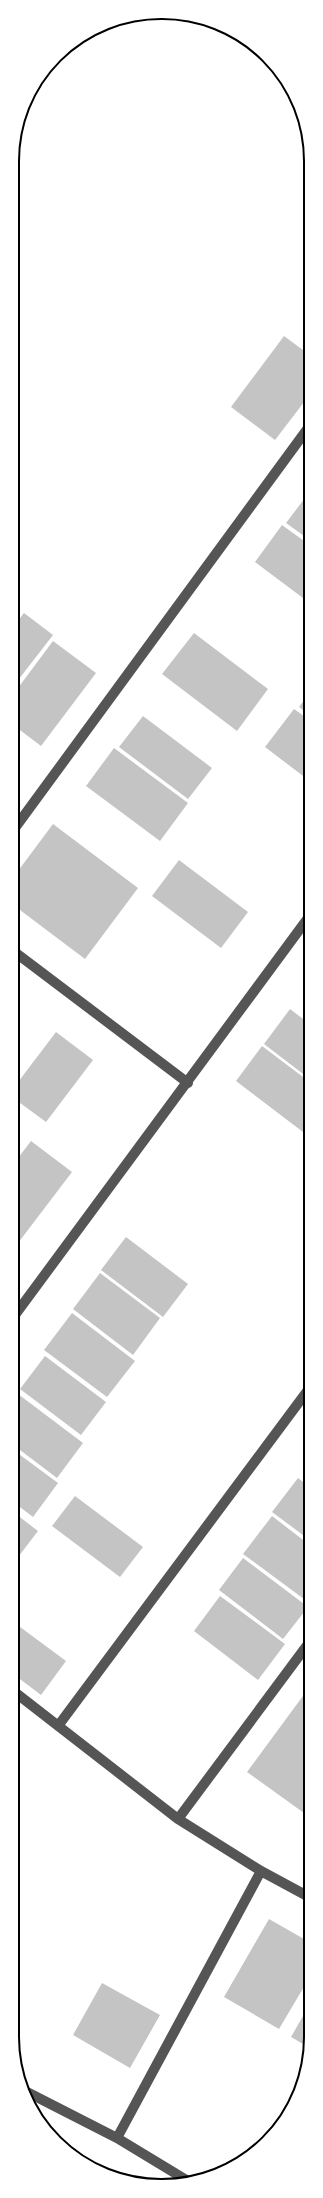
<svg xmlns="http://www.w3.org/2000/svg" width="323" height="2198" viewBox="0 0 323 2198" font-family="'Golos Text',sans-serif">
	<style>
		.building { fill: #c4c4c4 }
		.lines { fill: none; stroke-linecap: round; stroke-linejoin: round }
		.minor { stroke: #555; stroke-width: 10 }
		.rim { fill: none; stroke: #000; stroke-width: 2 }
	</style>
	<rect width="100%" height="100%" fill="#fff"/>
	<path class="building" d="M 284,336 L 311,356 L 311,393 L 275,440 L 231,407 Z
		M 308,494 L 311,497 L 311,541 L 286,523 Z
		M 282,525 L 311,546 L 311,604 L 255,562 Z
		M 24,613 L 53,635 L 12,688 L 12,628 Z
		M 194,633 L 268,689 L 237,731 L 162,674 Z
		M 53,641 L 96,673 L 41,746 L 12,724 L 12,696 Z
		M 311,691 L 311,716 L 299,707 Z
		M 294,709 L 311,721 L 311,782 L 265,747 Z
		M 143,716 L 212,768 L 188,799 L 119,747 Z
		M 114,748 L 188,803 L 160,841 L 86,786 Z
		M 53,824 L 138,888 L 85,959 L 12,904 L 12,879 Z
		M 179,860 L 248,912 L 221,948 L 152,896 Z
		M 290,1009 L 311,1025 L 311,1080 L 264,1044 Z
		M 56,1032 L 93,1060 L 46,1122 L 12,1097 L 12,1090 Z
		M 262,1046 L 311,1083 L 311,1122 L 303,1132 L 236,1081 Z
		M 31,1141 L 72,1172 L 15,1247 L 12,1244 L 12,1166 Z
		M 126,1237 L 188,1284 L 163,1317 L 101,1270 Z
		M 100,1273 L 160,1318 L 133,1355 L 73,1309 Z
		M 72,1313 L 135,1361 L 107,1397 L 44,1350 Z
		M 45,1356 L 106,1402 L 81,1435 L 20,1389 Z
		M 18,1394 L 83,1443 L 57,1478 L 12,1444 L 12,1401 Z
		M 12,1449 L 58,1483 L 33,1517 L 12,1501 Z
		M 298,1478 L 311,1488 L 311,1541 L 272,1512 Z
		M 75,1496 L 143,1547 L 120,1577 L 52,1526 Z
		M 12,1511 L 38,1531 L 12,1565 Z
		M 272,1516 L 311,1546 L 311,1599 L 308,1602 L 243,1554 Z
		M 243,1558 L 308,1607 L 283,1639 L 219,1590 Z
		M 220,1596 L 285,1644 L 258,1680 L 194,1631 Z
		M 12,1621 L 66,1661 L 41,1695 L 12,1673 Z
		M 311,1685 L 311,1818 L 247,1772 Z
		M 269,1919 L 311,1943 L 311,1975 L 279,2029 L 224,1997 Z
		M 102,1983 L 160,2015 L 130,2068 L 73,2035 Z
		M 311,2002 L 311,2047 L 310,2048 L 291,2037 Z"/>
	<g class="lines">
		<path class="minor" d="M 12,832 L 311,424
			M 12,950 L 188,1083
			M 12,1319 L 311,914
			M 12,1690 L 178,1819 L 261,1871 L 311,1898
			M 58,1726 L 311,1386
			M 178,1819 L 311,1640
			M 23,2090 L 117,2138 L 188,2181
			M 117,2138 L 261,1871"/>
	</g>
	<path d="M0 0H323V2198H0ZM161 19H162A142 142 0 0 1 304 161V2037A142 142 0 0 1 162 2179H161A142 142 0 0 1 19 2037V161A142 142 0 0 1 161 19Z" fill="#fff" fill-rule="evenodd"/>
	<path class="rim" d="M161 19H162A142 142 0 0 1 304 161V2037A142 142 0 0 1 162 2179H161A142 142 0 0 1 19 2037V161A142 142 0 0 1 161 19Z"/>
</svg>
